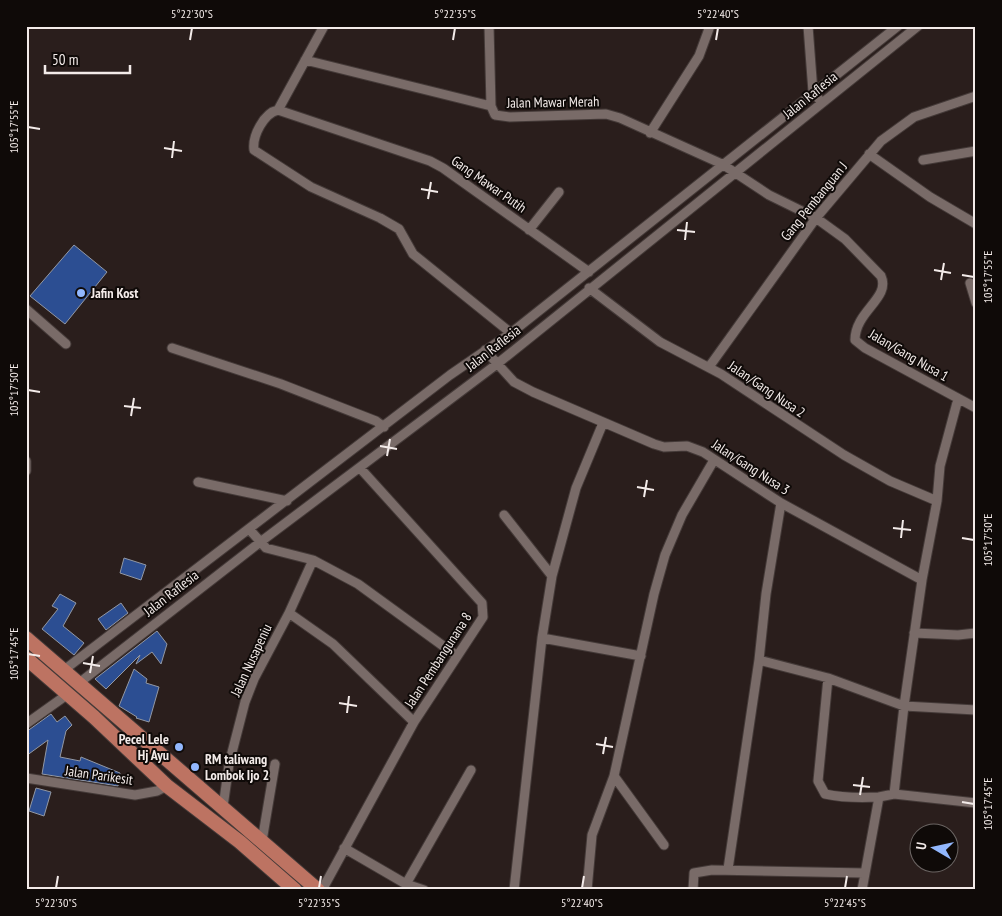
<svg xmlns="http://www.w3.org/2000/svg" width="1002" height="916" viewBox="0 0 1002 916" font-family="'PT Sans Narrow',sans-serif">
	<style>
		.building { fill: #2c4e92; stroke: #9298a4 }
		.lines { fill: none; stroke-linecap: round; stroke-linejoin: round }
		.minor-casing { stroke: #443a38; stroke-width: 11 }
		.primary-casing { stroke: #443a38; stroke-width: 16 }
		.minor { stroke: #796b68; stroke-width: 9 }
		.primary { stroke: #bd7362; stroke-width: 14 }
		.ticks { fill: none; stroke: #f3ebe9; stroke-width: 2 }
		.poi-dot { fill: #92b7fd; stroke: #0f0a08; stroke-width: 2 }
		.labels { text-anchor: middle; dominant-baseline: central; stroke-width: 4; stroke-linejoin: round; paint-order: stroke }
		.street-label { font-size: 14px; fill: #f3ebe9; stroke: #0f0a08 }
		.poi-label { font-size: 14px; font-weight: bold; fill: #f3ebe9; stroke: #0f0a08; text-anchor: start }
		.neatline { fill: none; stroke: #f3ebe9; stroke-width: 2 }
		.ticks-label { font-size: 12px; text-anchor: middle; fill: #f3ebe9 }
	</style>
	<rect width="100%" height="100%" fill="#2a1e1c"/>
	<path class="building" d="M 74,245 L 107,272 L 65,324 L 30,296 Z
		M 124,558 L 146,565 L 141,580 L 120,573 Z
		M 60,594 L 76,603 L 63,626 L 84,643 L 74,655 L 42,629 L 58,609 L 52,606 Z
		M 121,603 L 128,613 L 106,630 L 98,619 Z
		M 157,631 L 167,644 L 161,664 L 152,652 L 136,664 L 140,655 L 106,689 L 95,679 Z
		M 134,669 L 147,679 L 146,683 L 159,687 L 149,722 L 136,718 L 137,717 L 119,706 Z
		M 51,714 L 57,722 L 65,716 L 72,725 L 66,731 L 60,757 L 80,761 L 81,757 L 120,773 L 118,786 L 42,774 L 48,740 L 26,756 L 26,732 Z
		M 36,788 L 51,792 L 44,816 L 29,811 Z"/>
	<g class="lines">
		<g class="minor-casing">
			<path id="minor" d="M 324,26 L 278,110 C 264,113 252,136 254,150 L 311,187 L 380,218 L 399,229 L 413,254 L 511,333
				M 489,26 L 491,106 L 495,115 L 510,117 L 606,114 L 620,118 L 722,164 L 769,195 L 816,218 L 845,239 L 881,276 C 891,298 855,311 855,340 L 865,348 L 976,408
				M 808,26 L 813,92 L 822,103
				M 305,60 L 491,106
				M 278,110 L 430,161 L 443,168 L 589,272
				M 650,133 L 699,56 L 710,26
				M 869,154 L 930,197 L 976,224
				M 923,160 L 976,151
				M 529,230 L 559,192
				M 970,283 L 976,303
				M 589,288 L 660,342 L 721,374 L 844,455 L 890,481 L 937,501
				M 26,309 L 66,344
				M 172,348 L 281,384 L 376,421 L 384,427
				M 485,350 L 514,382 L 533,392 L 654,444 L 664,447 L 687,446 L 703,452 L 781,503 L 922,580
				M 709,367 L 816,218 L 881,141 L 914,117 L 976,96
				M 26,461 L 26,471
				M 198,482 L 287,501
				M 504,515 L 552,576
				M 249,529 L 266,548 L 313,560 L 358,584 L 457,656
				M 289,613 L 333,644 L 414,722
				M 914,633 L 958,635 L 976,633
				M 542,638 L 641,656
				M 759,660 L 766,594 L 781,503
				M 64,670 L 450,375 L 511,333 L 898,26
				M 828,678 L 818,781 L 825,794 C 843,798 860,798 879,797
				M 79,683 L 259,543 L 497,364 L 918,26
				M 26,724 L 68,694
				M 614,776 L 664,845
				M 26,778 L 135,795 L 157,791 L 167,786
				M 894,794 L 976,803
				M 223,807 L 229,764 L 245,702 L 254,679 L 289,613 L 313,560
				M 262,841 L 275,764
				M 344,848 L 406,884 L 424,890
				M 728,869 L 759,660 L 828,678 L 904,706 L 976,710
				M 406,884 L 471,770
				M 322,890 L 414,722 L 483,617 L 482,603 L 360,468
				M 514,890 L 542,638 L 552,576 L 576,488 L 603,423
				M 587,890 L 592,835 L 614,776 L 654,594 L 665,555 L 682,515 L 714,460
				M 693,890 L 694,873 L 712,870 L 864,873
				M 862,890 L 879,797 L 894,794 L 904,706 L 922,580 L 937,501 L 940,466 L 958,399"/>
		</g>
		<g class="primary-casing">
			<path id="primary" d="M 26,638 L 318,890
				M 26,658 L 94,717 L 167,786 L 240,842 L 295,890"/>
		</g>
		<use href="#minor" class="minor"/>
		<use href="#primary" class="primary"/>
	</g>
	<path class="ticks" d="M 190,40 L 192,28M 453,40 L 455,28M 716,40 L 718,28M 28,127 L 40,129M 164,148 L 182,151M 172,158 L 174,141M 421,189 L 438,192M 428,199 L 431,182M 677,230 L 695,232M 685,240 L 687,222M 934,270 L 951,273M 962,275 L 974,277M 941,280 L 944,263M 28,390 L 40,392M 124,406 L 141,408M 131,416 L 134,398M 380,446 L 397,449M 387,456 L 390,439M 637,487 L 654,490M 644,497 L 647,480M 893,528 L 911,530M 901,538 L 903,520M 962,538 L 974,540M 28,654 L 40,656M 83,663 L 100,666M 90,673 L 93,656M 339,703 L 357,706M 347,713 L 349,696M 596,744 L 613,747M 603,754 L 606,737M 853,785 L 870,787M 860,795 L 863,777M 962,802 L 974,804M 56,888 L 58,876M 319,888 L 321,876M 582,888 L 584,876M 845,888 L 847,876"/>
	<g class="poi-dot">
		<circle cx="81" cy="293" r="5"/>
		<circle cx="179" cy="747" r="5"/>
		<circle cx="195" cy="767" r="5"/>
	</g>
	<g class="labels">
		<g class="street-label">
			<text transform="translate(810 95) rotate(-39)">Jalan Raflesia</text>
			<text transform="translate(553 102) rotate(-1)">Jalan Mawar Merah</text>
			<text transform="translate(489 184) rotate(35)">Gang Mawar Putih</text>
			<text transform="translate(814 201) rotate(-51)">Gang Pembanguan J</text>
			<text transform="translate(493 348) rotate(-38)">Jalan Raflesia</text>
			<text transform="translate(909 355) rotate(30)">Jalan/Gang Nusa 1</text>
			<text transform="translate(767 389) rotate(34)">Jalan/Gang Nusa 2</text>
			<text transform="translate(751 467) rotate(33)">Jalan/Gang Nusa 3</text>
			<text transform="translate(171 593) rotate(-38)">Jalan Raflesia</text>
			<text transform="translate(251 660) rotate(-65)">Jalan Nusapeniu</text>
			<text transform="translate(438 660) rotate(-57)">Jalan Pembangunana 8</text>
			<text transform="translate(99 775) rotate(8)">Jalan Parikesit</text>
		</g>
		<g class="poi-label">
			<text x="91" y="293">Jafin Kost</text>
			<text x="169" y="739" text-anchor="end">Pecel Lele<tspan x="169" dy="16">Hj Ayu</tspan></text>
			<text x="205" y="759">RM taliwang<tspan x="205" dy="16">Lombok Ijo 2</tspan></text>
		</g>
	</g>
	<rect width="1002" height="916" fill="none" stroke="#0f0a08" stroke-width="55"/>
	<g transform="translate(934 848) rotate(279)"><circle r="24" fill="#0f0a08" stroke="#6a6462"/>
	<path d="M0-4L9 19L0 12L-9 19Z" fill="#92b7fd"/>
	<text y="-8" font-size="14" font-weight="bold" text-anchor="middle" fill="#f3ebe9">U</text>
	</g>
	<path d="M45 65v8h85v-8" fill="none" stroke="#f3ebe9" stroke-width="2.5"/>
	<text x="52" y="65" font-size="15" fill="#f3ebe9" stroke="#0f0a08" stroke-width="4" paint-order="stroke">50 m</text>
	<rect x="28" y="28" width="946" height="860" class="neatline"/>
	<g class="ticks-label">
		<text x="192" y="18">5°22'30"S</text>
		<text x="455" y="18">5°22'35"S</text>
		<text x="718" y="18">5°22'40"S</text>
		<text transform="translate(14 127) rotate(-90)" y="4">105°17'55"E</text>
		<text transform="translate(988 277) rotate(-90)" y="4">105°17'55"E</text>
		<text transform="translate(14 390) rotate(-90)" y="4">105°17'50"E</text>
		<text transform="translate(988 540) rotate(-90)" y="4">105°17'50"E</text>
		<text transform="translate(14 654) rotate(-90)" y="4">105°17'45"E</text>
		<text transform="translate(988 804) rotate(-90)" y="4">105°17'45"E</text>
		<text x="56" y="907">5°22'30"S</text>
		<text x="319" y="907">5°22'35"S</text>
		<text x="582" y="907">5°22'40"S</text>
		<text x="845" y="907">5°22'45"S</text>
	</g>
</svg>
